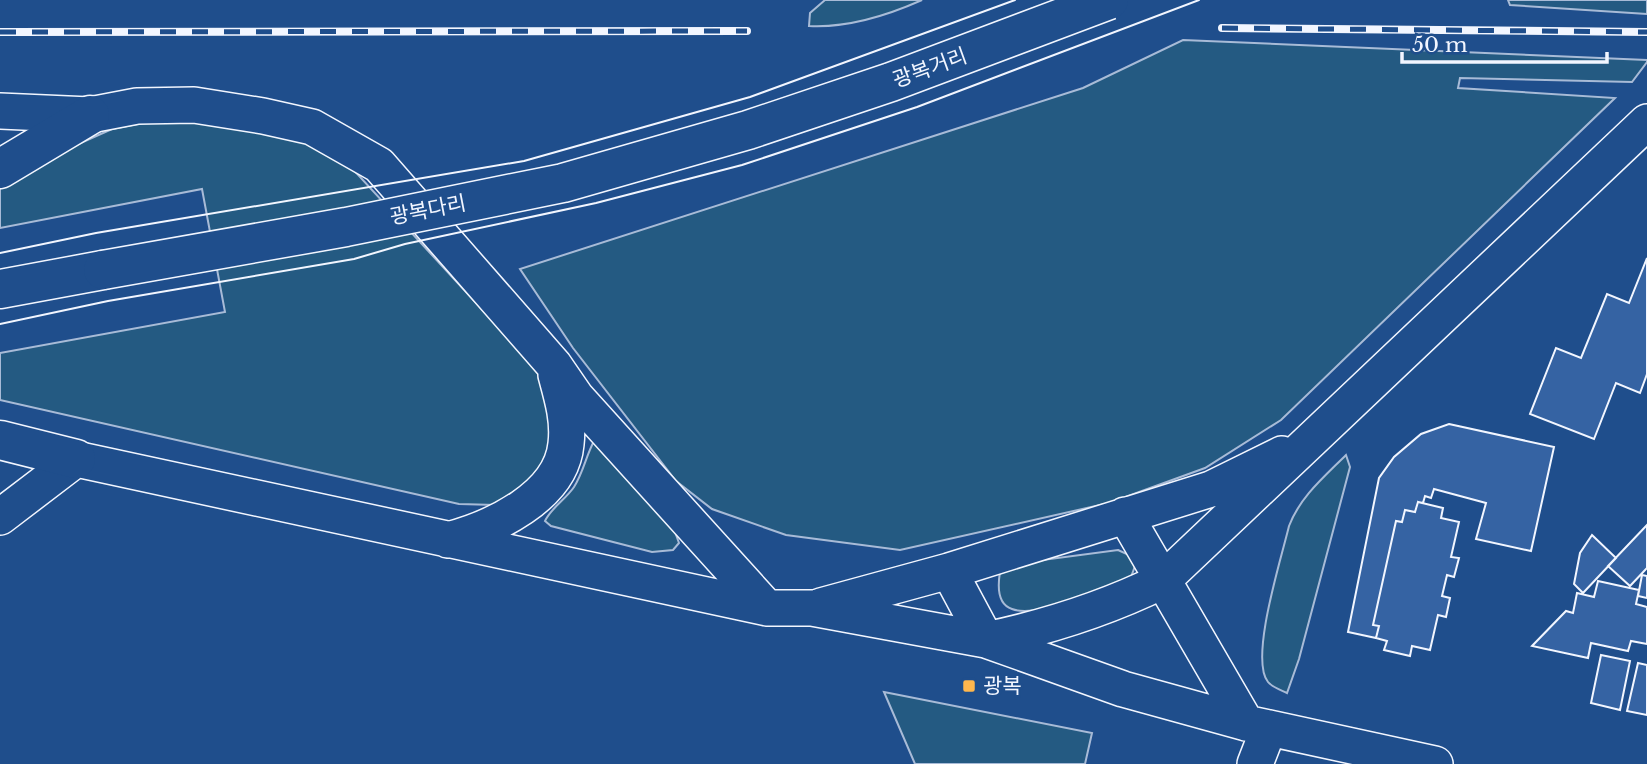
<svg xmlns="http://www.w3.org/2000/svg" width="1647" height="764" viewBox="0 0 1647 764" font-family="'Libre Baskerville','Noto Sans KR',serif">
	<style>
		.green { fill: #245a82; stroke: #a8bbd7; stroke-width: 2 }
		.building { fill: #3563a3; stroke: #f2f6ff; stroke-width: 2 }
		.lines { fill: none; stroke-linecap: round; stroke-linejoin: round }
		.secondary-casing { stroke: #f2f6ff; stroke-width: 38 }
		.highway-casing { stroke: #f2f6ff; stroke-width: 41 }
		.secondary { stroke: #1f4e8c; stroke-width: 35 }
		.highway { stroke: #1f4e8c; stroke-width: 38 }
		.tram { stroke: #f2f6ff; stroke-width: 2 }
		.rail-casing { stroke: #f2f6ff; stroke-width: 8 }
		.rail { stroke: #1f4e8c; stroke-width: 5; stroke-dasharray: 16; stroke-linecap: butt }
		.highway-bridge-casing { stroke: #f2f6ff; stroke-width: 41; stroke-linecap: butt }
		.highway-bridge { stroke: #1f4e8c; stroke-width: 38 }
		.poi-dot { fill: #ffb74d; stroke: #1f4e8c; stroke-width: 2.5 }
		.labels { text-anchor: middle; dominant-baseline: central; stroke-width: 5; stroke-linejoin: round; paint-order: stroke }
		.street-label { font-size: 21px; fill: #f2f6ff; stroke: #1f4e8c }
		.poi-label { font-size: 21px; fill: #f2f6ff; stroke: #1f4e8c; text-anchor: start }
	</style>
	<rect width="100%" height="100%" fill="#1f4e8c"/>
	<path class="green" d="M 825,0 L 922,0 C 886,16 848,28 809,26 L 810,13 Z
		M 1508,0 L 1647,0 L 1647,14 L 1510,5 Z
		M 1183,40 L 1647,60 L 1647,62 L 1632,82 L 1460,78 L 1458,88 L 1615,98 L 1281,420 L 1205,468 L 1109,503 L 900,550 L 786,535 L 712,509 L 676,481 L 573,348 L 520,269 L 1083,88 Z
		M 179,116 L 301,137 L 350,166 L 547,380 L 556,418 L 541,472 L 496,505 L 459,504 L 0,400 L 0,353 L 225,312 L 202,189 L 0,228 L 0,188 L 47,158 L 112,129 Z
		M 594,441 L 675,532 L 679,543 L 673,550 L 652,552 L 551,526 L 545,521 C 551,508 566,499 574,487 C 583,473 586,456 594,441 Z
		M 1346,455 L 1350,467 L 1299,659 L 1287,693 C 1281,690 1272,687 1268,682 C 1249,659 1282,556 1289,526 C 1300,497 1324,477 1346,455 Z
		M 1118,550 L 1129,555 L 1135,566 L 1131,577 C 1105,588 1038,619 1012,609 C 996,604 998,584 1000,572 L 1013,564 Z
		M 884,692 L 1092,733 L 1085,764 L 915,764 Z"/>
	<path class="building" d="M 1647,258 L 1647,374 L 1640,393 L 1616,383 L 1594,439 L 1530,414 L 1556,348 L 1581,358 L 1607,294 L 1629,303 Z
		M 1449,424 L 1554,447 L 1531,551 L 1476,539 L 1486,503 L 1434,489 L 1431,498 L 1425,496 L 1423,503 L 1418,502 L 1415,512 L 1405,510 L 1402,522 L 1396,521 L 1373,625 L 1379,626 L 1376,638 L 1348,632 L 1379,478 L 1394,457 L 1421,434 Z
		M 1418,502 L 1443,508 L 1441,518 L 1459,522 L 1451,557 L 1459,558 L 1454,577 L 1447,575 L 1442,596 L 1450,598 L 1446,617 L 1438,615 L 1430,650 L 1412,646 L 1410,656 L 1384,650 L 1387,641 L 1376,638 L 1379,626 L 1373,625 L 1396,521 L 1402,522 L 1405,510 L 1415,512 Z
		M 1647,525 L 1647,568 L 1630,586 L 1608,566 Z
		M 1592,535 L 1616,558 L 1583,593 L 1574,584 L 1580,553 Z
		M 1642,575 L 1647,576 L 1647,598 L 1638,596 Z
		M 1598,581 L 1639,590 L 1636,604 L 1647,607 L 1647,644 L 1631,641 L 1628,651 L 1591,643 L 1588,658 L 1532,646 L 1566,611 L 1573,613 L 1577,593 L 1594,597 Z
		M 1601,655 L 1630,661 L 1620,710 L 1591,703 Z
		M 1638,663 L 1647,665 L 1647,715 L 1627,711 Z"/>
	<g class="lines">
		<g class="secondary-casing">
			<path id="secondary" d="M 0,111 L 90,115 L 137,106 L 194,105 L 263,116 L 312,127 L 379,165 L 554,365 L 576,397 L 767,608
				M 1125,515 L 1246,723
				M 0,517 L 76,459 L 767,608 L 812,608 L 986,640 L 1123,689 L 1246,723 L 1435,764
				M 448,540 C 493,528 561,497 566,444 C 569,420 562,397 556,375
				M 949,571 L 986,640
				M 821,606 L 949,571 L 1211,489 L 1282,454
				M 986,640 C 1048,627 1105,609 1162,581 L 1647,122
				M 1255,764 L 1269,728"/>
		</g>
		<g class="highway-casing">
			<path id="highway" d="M 0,169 L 90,115
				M 0,289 L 103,270
				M 0,440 L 76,459"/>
		</g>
		<use href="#secondary" class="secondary"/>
		<use href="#highway" class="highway"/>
		<path class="tram" d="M 0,253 L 96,233 L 524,161 L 750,97 L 1015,0
			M 0,324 L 108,301 L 354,259 L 405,244 L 596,203 L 742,165 L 917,107 L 1199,0"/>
		<g class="rail-casing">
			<path id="rail" d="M 1222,28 L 1647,32
				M 0,32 L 747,31"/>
		</g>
		<use href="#rail" class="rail"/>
		<g class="highway-bridge-casing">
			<path id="highway-bridge" d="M 103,270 L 346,227 L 563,183 L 748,130 L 891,82 L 1109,0"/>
		</g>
		<use href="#highway-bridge" class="highway-bridge"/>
	</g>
	<rect class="poi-dot" x="962" y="679" width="14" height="14" rx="3.5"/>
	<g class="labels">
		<g class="street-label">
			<text transform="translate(930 68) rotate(-20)">광복거리</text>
			<text transform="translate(428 210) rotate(-11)">광복다리</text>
		</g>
		<g class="poi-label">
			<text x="983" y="686">광복</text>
		</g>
	</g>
	<path d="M1402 52v10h205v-10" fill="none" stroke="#f2f6ff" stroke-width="3.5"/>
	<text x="1412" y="52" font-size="21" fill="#f2f6ff" stroke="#1f4e8c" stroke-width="5" paint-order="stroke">50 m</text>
</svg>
